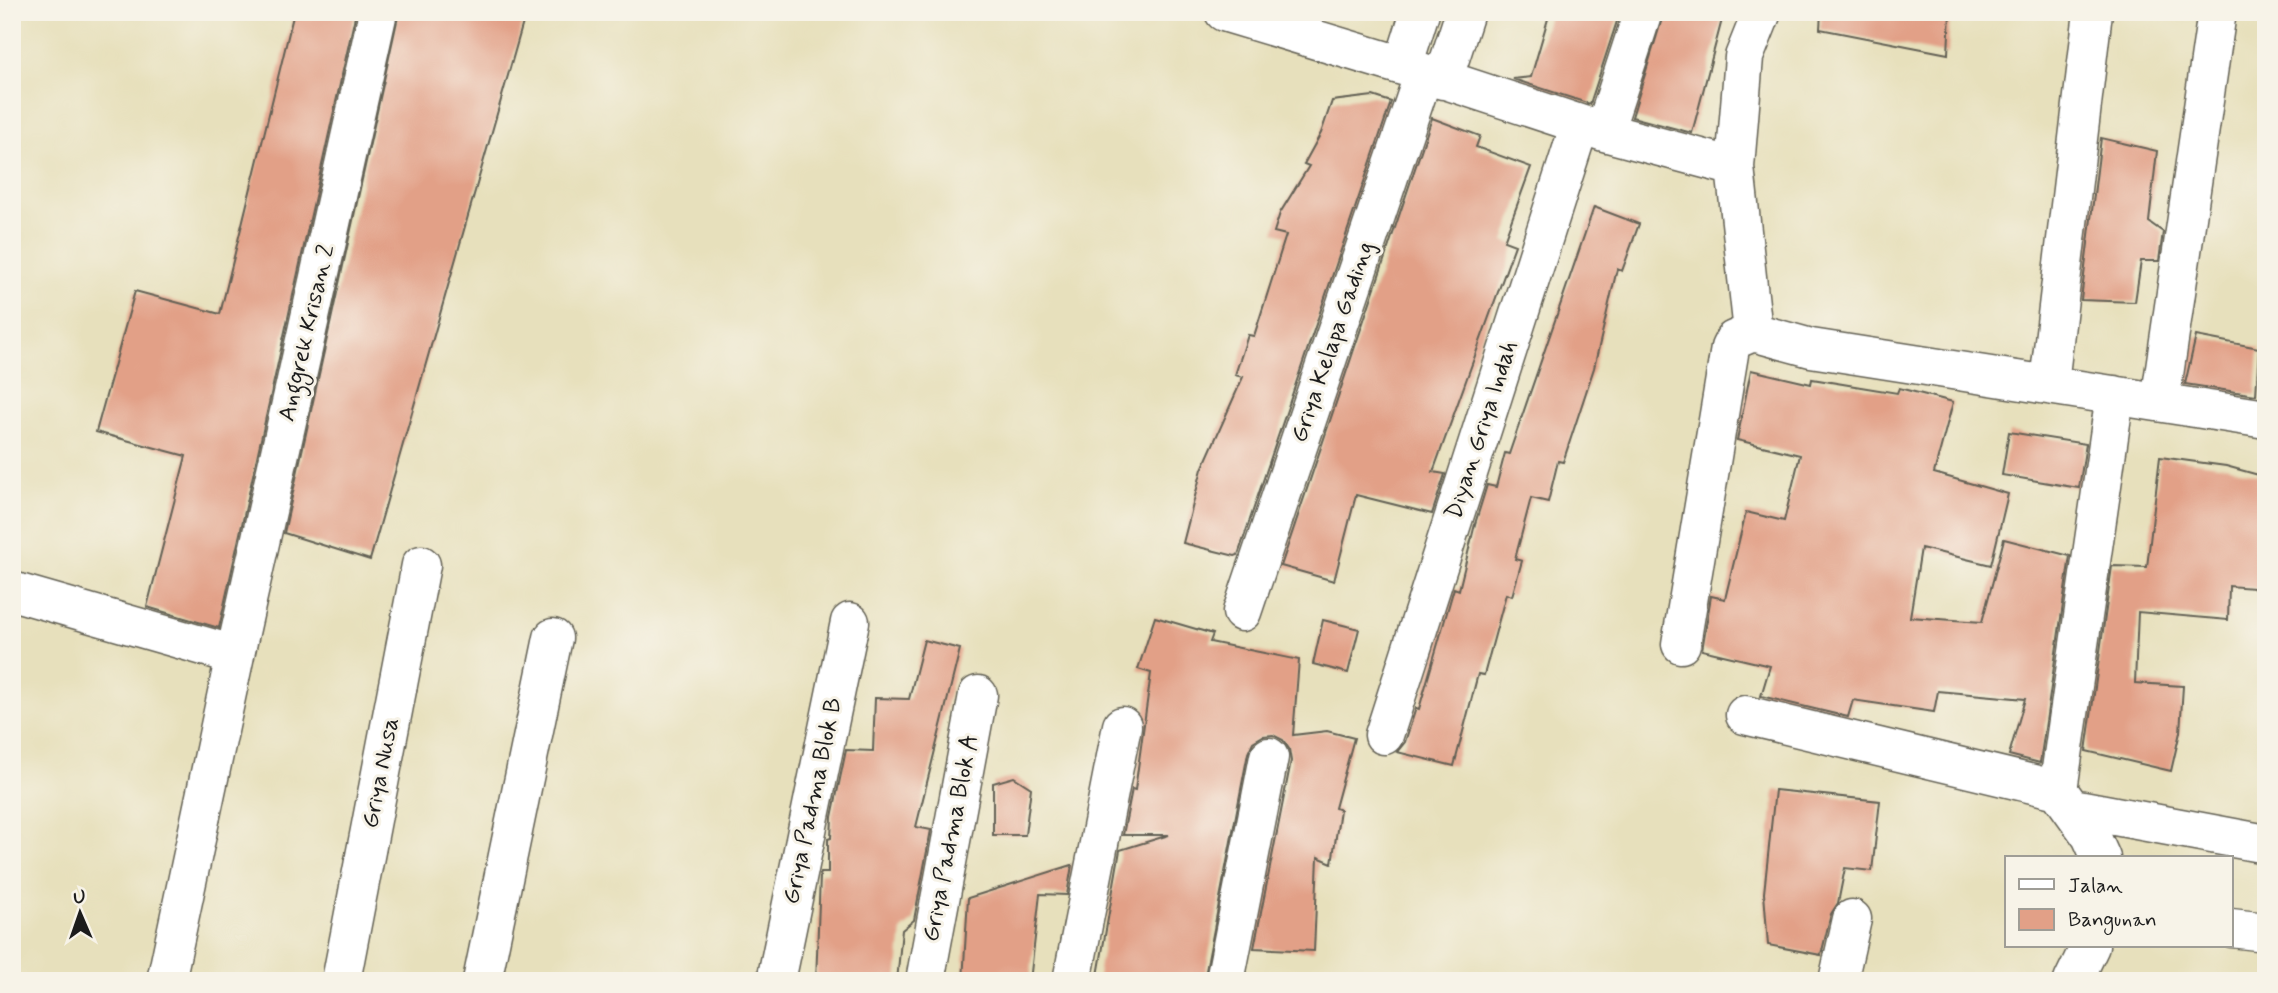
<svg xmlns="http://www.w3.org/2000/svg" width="2278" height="993" viewBox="0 0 2278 993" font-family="Mynerve,sans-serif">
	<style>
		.building { fill: #e2a087 }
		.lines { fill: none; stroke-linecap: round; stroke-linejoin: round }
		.minor-casing { stroke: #636154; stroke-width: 41 }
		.minor { stroke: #fff; stroke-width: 38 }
		.labels { text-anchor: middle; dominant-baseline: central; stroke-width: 6; stroke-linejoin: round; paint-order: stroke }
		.street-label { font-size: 24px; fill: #1c1c1c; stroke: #f7f3e8 }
	</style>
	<rect width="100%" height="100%" fill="#f7f3e8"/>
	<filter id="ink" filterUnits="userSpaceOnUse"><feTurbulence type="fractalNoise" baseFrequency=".0143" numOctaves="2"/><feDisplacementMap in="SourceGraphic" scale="14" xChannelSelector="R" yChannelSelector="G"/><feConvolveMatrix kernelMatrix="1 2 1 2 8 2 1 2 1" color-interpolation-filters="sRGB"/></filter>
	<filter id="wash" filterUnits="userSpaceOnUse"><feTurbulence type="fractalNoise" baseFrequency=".00686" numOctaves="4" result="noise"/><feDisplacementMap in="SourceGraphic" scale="28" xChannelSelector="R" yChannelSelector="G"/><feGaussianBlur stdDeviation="1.57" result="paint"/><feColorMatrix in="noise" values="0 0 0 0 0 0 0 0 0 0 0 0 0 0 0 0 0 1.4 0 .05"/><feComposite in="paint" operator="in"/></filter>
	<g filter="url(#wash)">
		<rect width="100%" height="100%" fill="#e7e0bc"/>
		<g id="blocks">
			<path class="building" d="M 294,12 L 356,12 L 219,628 L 147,607 L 186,456 L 96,432 L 135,291 L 220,314 Z
				M 399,12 L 526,12 L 370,560 L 284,533 Z
				M 1550,12 L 1620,12 L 1590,104 L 1513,79 L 1531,77 Z
				M 1664,12 L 1724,12 L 1692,133 L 1632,117 Z
				M 1821,12 L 1950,12 L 1948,54 L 1820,29 Z
				M 1373,96 L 1391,102 L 1238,555 L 1235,556 L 1183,543 L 1202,469 L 1243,377 L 1235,375 L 1248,335 L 1254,336 L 1286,235 L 1274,232 L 1280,213 L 1309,166 L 1304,164 L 1321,133 L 1332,101 Z
				M 1432,118 L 1480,136 L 1476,147 L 1531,167 L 1504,241 L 1515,245 L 1433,472 L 1445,474 L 1432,514 L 1356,495 L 1334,581 L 1281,566 Z
				M 2101,138 L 2157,151 L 2149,222 L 2163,232 L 2159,261 L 2141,261 L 2135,302 L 2081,300 Z
				M 1594,207 L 1639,224 L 1622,271 L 1617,269 L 1594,368 L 1563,462 L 1558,461 L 1548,502 L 1531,498 L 1515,559 L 1522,561 L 1512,596 L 1506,594 L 1484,675 L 1478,674 L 1454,766 L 1397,752 L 1405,742 L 1416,708 L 1419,709 L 1454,588 L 1459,590 L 1475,524 L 1487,485 L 1496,487 L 1505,453 L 1509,454 Z
				M 2196,336 L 2259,348 L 2256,395 L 2185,384 Z
				M 1751,370 L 1811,384 L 1812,379 L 1897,393 L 1899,388 L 1953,402 L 1934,473 L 2008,494 L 1991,565 L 1921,548 L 1910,617 L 1982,622 L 2004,539 L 2070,556 L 2040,763 L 2009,755 L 2025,699 L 1938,691 L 1934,712 L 1853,700 L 1848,717 L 1761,696 L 1770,666 L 1702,650 L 1711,596 L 1725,599 L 1746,512 L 1784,521 L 1800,455 L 1737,440 Z
				M 2009,432 L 2086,444 L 2079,488 L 2002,475 Z
				M 2160,457 L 2226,466 L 2266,477 L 2266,589 L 2229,586 L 2228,620 L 2138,612 L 2135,683 L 2183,686 L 2180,732 L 2171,771 L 2086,751 L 2112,566 L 2147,567 Z
				M 1155,617 L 1213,634 L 1210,642 L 1299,660 L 1293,735 L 1327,731 L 1354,738 L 1335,808 L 1340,810 L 1332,863 L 1318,857 L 1314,951 L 1254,948 L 1291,761 L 1289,749 L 1283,740 L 1273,735 L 1263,736 L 1253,742 L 1248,753 L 1204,981 L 1097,981 L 1120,850 L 1169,835 L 1123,835 L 1132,789 L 1135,790 L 1151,673 L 1138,669 Z
				M 1323,620 L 1359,629 L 1348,673 L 1313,664 Z
				M 924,640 L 960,649 L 916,827 L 931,830 L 914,920 L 902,930 L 897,981 L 816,981 L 820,876 L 821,873 L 828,873 L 828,839 L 831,838 L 832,817 L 846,750 L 873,751 L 875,698 L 909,699 Z
				M 1014,777 L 1031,788 L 1025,835 L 993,835 L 993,783 Z
				M 1775,790 L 1880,801 L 1872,871 L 1845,868 L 1838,903 L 1831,914 L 1821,955 L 1768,945 L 1764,893 Z
				M 1072,865 L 1067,895 L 1040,894 L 1030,981 L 963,981 L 968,898 Z"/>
		</g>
	</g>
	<g filter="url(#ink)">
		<use href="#blocks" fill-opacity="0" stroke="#636154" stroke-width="2"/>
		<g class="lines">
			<g class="minor-casing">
				<path id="minor" d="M 1224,12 L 1403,66 L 1604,132 L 1735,167
					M 1762,12 L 1744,57 L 1735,167 L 1753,332 L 1811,348 L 2266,419
					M 1403,66 L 1420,12
					M 1443,80 L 1465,12
					M 1604,132 L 1643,12
					M 2049,383 L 2093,12
					M 2160,402 L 2217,12
					M 12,591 L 235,655 L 166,981
					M 1242,612 L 1424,73
					M 1681,644 L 1730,348 L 1734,340 L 1753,332
					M 235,655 L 378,12
					M 1745,715 L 2058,790 L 2091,836 L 2101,858
					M 1384,735 L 1580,124
					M 2058,790 L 2115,395
					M 2072,808 L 2266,844
					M 2231,928 L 2266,932
					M 341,981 L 421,565
					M 482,981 L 553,638
					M 776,981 L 850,622
					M 925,981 L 978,695
					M 1072,981 L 1122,726
					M 1225,981 L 1269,757
					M 1838,981 L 1852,919
					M 2073,981 L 2090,946"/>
			</g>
			<use href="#minor" class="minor"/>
		</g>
	</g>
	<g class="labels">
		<g class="street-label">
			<text transform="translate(307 333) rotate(-77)">Anggrek Krisan 2</text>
			<text transform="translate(1333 342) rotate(-71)">Griya Kelapa Gading</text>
			<text transform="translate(1482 430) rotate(-72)">Diyan Griya Indah</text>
			<text transform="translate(381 773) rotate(-79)">Griya Nusa</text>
			<text transform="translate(813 801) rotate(-78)">Griya Padma Blok B</text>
			<text transform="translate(951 838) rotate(-79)">Griya Padma Blok A</text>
		</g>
	</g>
	<rect width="2278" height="993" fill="none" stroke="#f7f3e8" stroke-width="42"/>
	<rect x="2005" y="856" width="228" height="91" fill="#f7f3e8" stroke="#9f9d96" stroke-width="2"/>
	<rect x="2019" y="879" width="35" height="10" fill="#ffffff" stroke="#9f9d96" stroke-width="2"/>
	<text x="2068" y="892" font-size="21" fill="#1c1c1c">Jalan</text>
	<rect x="2019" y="909" width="35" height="21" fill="#e2a087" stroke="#9f9d96" stroke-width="2"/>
	<text x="2068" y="926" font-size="21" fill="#1c1c1c">Bangunan</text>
	<g transform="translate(80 913) rotate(358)" stroke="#f7f3e8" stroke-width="5" paint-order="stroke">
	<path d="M0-5L12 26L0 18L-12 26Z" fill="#1c1c1c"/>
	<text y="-10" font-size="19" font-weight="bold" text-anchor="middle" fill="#1c1c1c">U</text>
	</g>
</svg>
